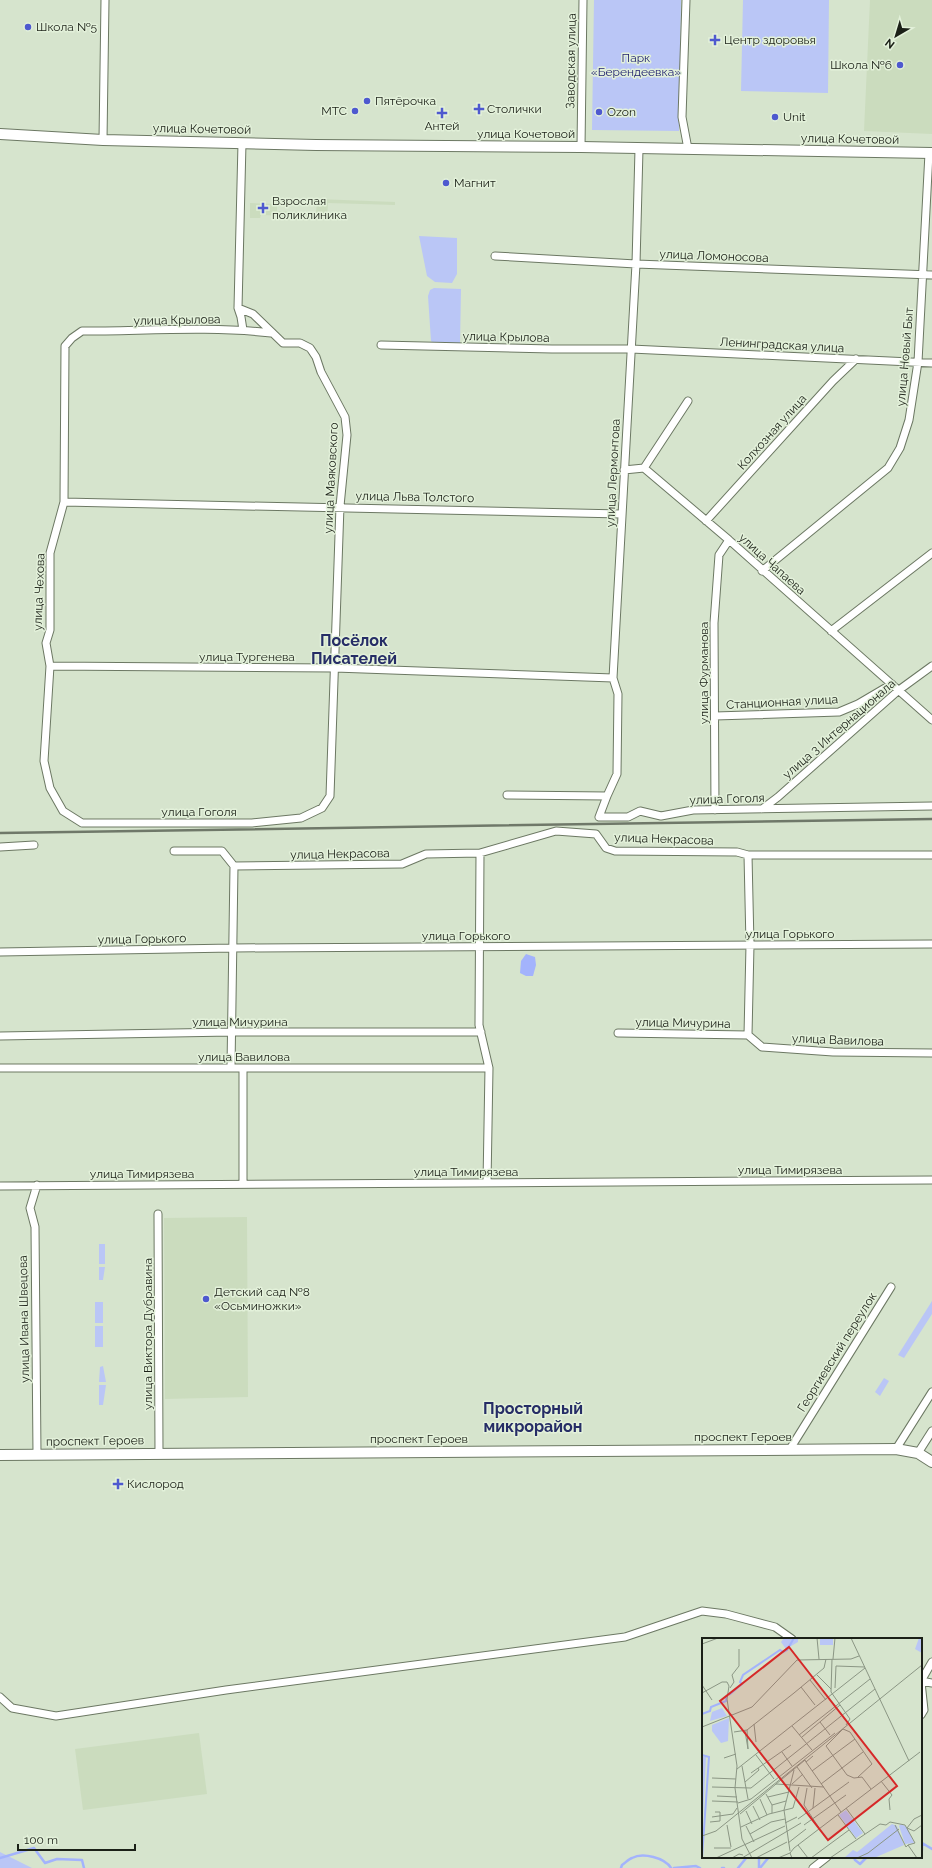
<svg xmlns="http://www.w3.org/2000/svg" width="932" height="1868" viewBox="0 0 932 1868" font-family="Raleway,sans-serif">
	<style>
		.built { fill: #cbdcbe }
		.green { fill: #bac6f6 }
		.water { fill: #a3b3fc }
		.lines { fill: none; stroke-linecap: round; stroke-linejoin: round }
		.stream { stroke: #a3b3fc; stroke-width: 2.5 }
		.street-casing { stroke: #6c7863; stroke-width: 9 }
		.secondary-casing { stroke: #6c7863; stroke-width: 12 }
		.street { stroke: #fff; stroke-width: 7 }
		.secondary { stroke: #fff; stroke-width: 10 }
		.rail { stroke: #6f7869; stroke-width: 2.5 }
		.poi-dot { fill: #4e59cf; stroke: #e3f1da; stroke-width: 1.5 }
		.labels { text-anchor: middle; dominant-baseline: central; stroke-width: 3; stroke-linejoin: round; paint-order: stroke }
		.poi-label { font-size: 12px; fill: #1b2017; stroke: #e3f1da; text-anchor: start }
		.park-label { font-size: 12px; fill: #1c1c6d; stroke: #e3f1da }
		.street-label { font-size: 12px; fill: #1b2017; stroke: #e3f1da }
		.district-label { font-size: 16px; font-weight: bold; fill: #262d66; stroke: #e3f1da }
		.inset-river { fill: none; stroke: #a3b3fc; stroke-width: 2 }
		.inset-road { fill: none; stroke: #8b9684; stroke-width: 1 }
		.view { fill: #d62828; fill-opacity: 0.15; stroke: #d62828; stroke-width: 2 }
		.inset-edge { fill: none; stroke: #1b2017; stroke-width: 2 }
	</style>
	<rect width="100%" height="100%" fill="#d6e4cd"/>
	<path class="built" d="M 870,0 L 932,0 L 932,134 L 864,131 Z
		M 317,199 L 395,202 L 395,205 L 328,203 L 327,217 L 261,215 L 260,218 L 250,218 L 250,203 L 277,204 L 277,211 L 316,213 Z
		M 247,1217 L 248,1397 L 165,1399 L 164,1218 Z
		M 199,1733 L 207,1794 L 83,1810 L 75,1749 Z"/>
	<path class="green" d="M 594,0 L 681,0 L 679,131 L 592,130 Z
		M 743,0 L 829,0 L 828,93 L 741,91 Z
		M 419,236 L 457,238 L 457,274 L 452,283 L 435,282 L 427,276 Z
		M 434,288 L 461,289 L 460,344 L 434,343 L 431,341 L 428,296 L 430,290 Z
		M 99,1244 L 105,1244 L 105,1264 L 99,1264 Z
		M 99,1267 L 105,1267 L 103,1280 L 99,1280 Z
		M 932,1301 L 932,1314 L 904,1358 L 898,1355 Z
		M 95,1302 L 103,1302 L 103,1323 L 95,1323 Z
		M 95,1326 L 103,1326 L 103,1347 L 95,1347 Z
		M 103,1366 L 106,1382 L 99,1382 L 100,1367 Z
		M 884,1378 L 889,1381 L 880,1396 L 875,1392 Z
		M 99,1385 L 106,1385 L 103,1405 L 99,1405 Z
		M 0,1852 L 32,1868 L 0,1868 Z"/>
	<path class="water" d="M 526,954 L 535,957 L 536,965 L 533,976 L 526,976 L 520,973 L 521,961 Z"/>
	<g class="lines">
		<path class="stream" d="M 921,1850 L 922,1850 L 922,1843 L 932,1849
			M 759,1857 L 759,1868
			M 789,1857 L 792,1858 L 794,1857
			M 854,1857 L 855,1860 L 860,1864 L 866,1858 L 865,1857
			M 0,1858 L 34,1848 L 45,1863 L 57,1859 L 82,1860 L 84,1868
			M 832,1858 L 841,1857
			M 621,1868 L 622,1865 C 625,1863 629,1859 632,1858 C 643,1852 665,1858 671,1868
			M 674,1868 L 696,1866 L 700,1868
			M 722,1868 L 724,1868
			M 738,1868 L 747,1857
			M 760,1868 L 769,1857"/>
		<g class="street-casing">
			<path id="street" d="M 686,0 L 682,117 L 688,149
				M 103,140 L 105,0
				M 242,143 L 238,308 L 253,314 L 283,343 L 300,343 L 310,348 L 316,357 L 321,372 L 345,417 L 347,435 L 340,506 L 330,796 L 322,808 L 301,818 L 252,823 L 82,823 L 63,811 L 50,788 L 44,761 L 50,666 L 46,643 L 50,630 L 50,553 L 64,502 L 65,346 L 72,338 L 82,331 C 145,331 209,326 271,333
				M 581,147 L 583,0
				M 495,256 L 636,264 L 932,275
				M 238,308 L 241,317 L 243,330
				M 381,345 L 552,349 L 631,349 L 932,363
				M 644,468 L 688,401
				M 624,470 L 644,468 L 729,540 L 932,720
				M 64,502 L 621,514
				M 706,521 L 833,381 L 856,359
				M 762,571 L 888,468 L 900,448 L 909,420 L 918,362 L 929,153
				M 831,631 L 932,553
				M 50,666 L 335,668 L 613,678
				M 715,716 L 839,712 L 858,704 L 892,684
				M 507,795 L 607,796 L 599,817 L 628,817 L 640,811 L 661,816 L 693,810 L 932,806
				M 607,796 L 617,774 L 618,694 L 613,678 L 636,264 L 639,149
				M 762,809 L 778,797 L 899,690 L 932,666
				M 715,810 L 714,623 L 719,555 L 729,540
				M 0,847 L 34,845
				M 174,851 L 222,851 L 234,866 L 402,864 L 426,854 L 480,853 L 556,831 L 596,834 L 606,848 L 615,851 L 737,852 L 748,855 L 932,855
				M 480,853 L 479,1025 L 489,1068 L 487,1183
				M 0,952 L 233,948 L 932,944
				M 618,1033 L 748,1035
				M 748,1035 L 762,1047 L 833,1052 L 932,1053
				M 748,1035 L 750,945 L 748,855
				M 0,1036 L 231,1032 L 481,1032
				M 0,1068 L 489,1068
				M 231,1068 L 234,866
				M 243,1184 L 243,1068
				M 0,1186 L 932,1180
				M 158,1214 L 159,1453
				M 790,1449 L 891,1287
				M 896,1449 L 932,1392
				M 918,1453 L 932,1431
				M 37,1454 L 35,1227 L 30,1208 L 37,1185
				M 921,1681 L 932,1662
				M 921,1681 L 932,1683
				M 921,1682 L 924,1710 L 921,1715
				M 0,1697 L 12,1708 L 56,1716 L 226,1690 L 625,1637 L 702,1611 L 726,1614 L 775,1627 L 792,1639
				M 813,1868 L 827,1857"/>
		</g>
		<g class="secondary-casing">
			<path id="secondary" d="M 0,134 L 103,140 L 316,145 L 581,147 L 932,153
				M 0,1455 L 896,1449 L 918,1453 L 932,1462"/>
		</g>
		<use href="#street" class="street"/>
		<use href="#secondary" class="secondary"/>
		<path class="rail" d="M 0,833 L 932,819"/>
	</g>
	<g class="poi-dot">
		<circle cx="28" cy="27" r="4"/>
		<path d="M713 34h4v4h4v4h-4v4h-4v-4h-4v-4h4z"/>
		<circle cx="900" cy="65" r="4"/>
		<circle cx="367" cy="101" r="4"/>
		<path d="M477 103h4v4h4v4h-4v4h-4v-4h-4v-4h4z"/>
		<circle cx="355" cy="111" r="4"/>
		<circle cx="599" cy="112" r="4"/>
		<path d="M440 107h4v4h4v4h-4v4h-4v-4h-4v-4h4z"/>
		<circle cx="775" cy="117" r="4"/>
		<circle cx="446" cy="183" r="4"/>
		<path d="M261 202h4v4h4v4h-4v4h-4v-4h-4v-4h4z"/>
		<circle cx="206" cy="1299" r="4"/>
		<path d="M116 1478h4v4h4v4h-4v4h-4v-4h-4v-4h4z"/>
	</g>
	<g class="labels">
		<g class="poi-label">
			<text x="36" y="27">Школа №5</text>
			<text x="724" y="40">Центр здоровья</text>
			<text x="892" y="65" text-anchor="end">Школа №6</text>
			<text x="375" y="101">Пятёрочка</text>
			<text x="487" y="109">Столички</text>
			<text x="347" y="111" text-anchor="end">МТС</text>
			<text x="607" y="112">Ozon</text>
			<text x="783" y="117">Unit</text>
			<text x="442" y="126" text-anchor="middle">Антей</text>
			<text x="454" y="183">Магнит</text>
			<text x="272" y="201">Взрослая<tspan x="272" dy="14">поликлиника</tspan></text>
			<text x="214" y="1292">Детский сад №8<tspan x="214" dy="14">«Осьминожки»</tspan></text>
			<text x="127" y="1484">Кислород</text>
		</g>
		<g class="park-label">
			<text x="636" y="58">Парк<tspan x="636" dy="14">«Берендеевка»</tspan></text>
		</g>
		<g class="street-label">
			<text transform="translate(571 61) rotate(-89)">Заводская улица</text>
			<text transform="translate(202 129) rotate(1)">улица Кочетовой</text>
			<text x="526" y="134">улица Кочетовой</text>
			<text transform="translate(850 139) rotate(1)">улица Кочетовой</text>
			<text transform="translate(714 256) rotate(2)">улица Ломоносова</text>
			<text transform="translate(177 320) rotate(-1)">улица Крылова</text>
			<text transform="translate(506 337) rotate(1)">улица Крылова</text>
			<text transform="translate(782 345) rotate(3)">Ленинградская улица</text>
			<text transform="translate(905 357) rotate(-85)">улица Новый Быт</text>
			<text transform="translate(772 432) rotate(-48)">Колхозная улица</text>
			<text transform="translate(613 473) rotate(-87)">улица Лермонтова</text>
			<text transform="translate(331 478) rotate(-87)">улица Маяковского</text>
			<text transform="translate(415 497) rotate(1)">улица Льва Толстого</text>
			<text transform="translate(772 564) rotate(42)">улица Чапаева</text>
			<text transform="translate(39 592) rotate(-88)">улица Чехова</text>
			<text x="247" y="657">улица Тургенева</text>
			<text transform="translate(704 673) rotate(-90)">улица Фурманова</text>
			<text transform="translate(782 702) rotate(-3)">Станционная улица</text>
			<text transform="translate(839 729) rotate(-41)">улица 3 Интернационала</text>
			<text transform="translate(727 799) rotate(-2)">улица Гоголя</text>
			<text x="199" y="812">улица Гоголя</text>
			<text transform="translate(664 839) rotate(2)">улица Некрасова</text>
			<text transform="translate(340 854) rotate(-1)">улица Некрасова</text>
			<text x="790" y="934">улица Горького</text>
			<text x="466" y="936">улица Горького</text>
			<text transform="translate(142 939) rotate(-1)">улица Горького</text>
			<text x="240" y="1022">улица Мичурина</text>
			<text transform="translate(683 1023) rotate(1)">улица Мичурина</text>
			<text transform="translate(838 1040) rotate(2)">улица Вавилова</text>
			<text x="244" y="1057">улица Вавилова</text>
			<text x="790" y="1170">улица Тимирязева</text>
			<text x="466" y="1172">улица Тимирязева</text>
			<text x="142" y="1174">улица Тимирязева</text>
			<text transform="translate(24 1319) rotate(-91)">улица Ивана Швецова</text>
			<text transform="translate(148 1334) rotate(-90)">улица Виктора Дубравина</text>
			<text transform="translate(837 1352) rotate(-58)">Георгиевский переулок</text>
			<text x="743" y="1437">проспект Героев</text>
			<text x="419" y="1439">проспект Героев</text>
			<text transform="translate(95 1441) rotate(-1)">проспект Героев</text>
		</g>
		<g class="district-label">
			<text x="354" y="640">Посёлок<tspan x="354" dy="18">Писателей</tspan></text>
			<text x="533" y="1408">Просторный<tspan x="533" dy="18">микрорайон</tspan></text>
		</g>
	</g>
	<g transform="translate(702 1638)">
		<rect width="220" height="220" fill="#d6e4cd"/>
		<path d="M 82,0 L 96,0 L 96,4 L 84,11 L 79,4 ZM 118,0 L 131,0 L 131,7 L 118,7 ZM 217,0 L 220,0 L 220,15 L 213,11 ZM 20,70 L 25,78 L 8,83 L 10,74 ZM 27,80 L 26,103 L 19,105 L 10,93 L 10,87 ZM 0,119 L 4,119 L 1,178 L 0,178 ZM 144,172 L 161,195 L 154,200 L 137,177 ZM 190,186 L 195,188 L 202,207 L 172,220 L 142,220 L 151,212 L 155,214 L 159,211 ZM 199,186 L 205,189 L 212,205 L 203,206 L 197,188 Z" fill="#bac6f6"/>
		<path class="inset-river" d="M 27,57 L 40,46 L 38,44 L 41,37 L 78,12 L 81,14 L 85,12 L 92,0M 0,76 L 8,73 L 9,69 L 24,63 L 24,59M 0,117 L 7,119 L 0,220"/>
		<path class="inset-road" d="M 115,0 L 117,21M 149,0 L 207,123M 0,6 L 16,0M 130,21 L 129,54 L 148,81 L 144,87M 131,21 L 133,0M 115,37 L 129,51M 108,42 L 124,62M 0,47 L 10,62M 99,49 L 113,67M 28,50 L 32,44 L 30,37 L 37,28 L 37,11M 133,50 L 134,28 L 163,29M 0,55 L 20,44 L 25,44 L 27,48 L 25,61 L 35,128 L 33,150 L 40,201 L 50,220M 118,84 L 128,97M 52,86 L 54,104M 90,88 L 110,112M 0,89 L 50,69 L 95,22 L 149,21 L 157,18M 43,93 L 46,111 L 45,92M 32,94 L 45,92 L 92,55 L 122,30 L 124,21M 97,97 L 168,41M 100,99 L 138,67M 80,114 L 90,128M 54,117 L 72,141M 22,120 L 34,116M 104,124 L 139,174M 40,128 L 46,161M 95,129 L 110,150M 35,131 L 163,30M 110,133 L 153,101M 49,135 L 89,107M 156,139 L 170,126 L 148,94 L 141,91 L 124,108 L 145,137 L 152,140 L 160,139 L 169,151M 10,140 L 34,141M 179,143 L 190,157 L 187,161 L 188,172M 43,144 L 57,132 L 56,130M 74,146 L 122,149M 90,146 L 101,136M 119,146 L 161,114M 10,149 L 49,150 L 173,51M 105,150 L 102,167 L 117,190M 64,156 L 70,167 L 70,175M 15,158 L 35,159M 66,159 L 87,154M 58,161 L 65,177M 10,163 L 36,164M 36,165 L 49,161 L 133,95M 70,167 L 84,163M 51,168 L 58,182M 111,170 L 113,150M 144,170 L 163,196M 44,173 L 50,186M 38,176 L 103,122 L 104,124 L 111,118M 136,177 L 154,201M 220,177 L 212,181 L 205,190 L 212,193 L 220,187M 10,179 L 31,176 L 35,170M 96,181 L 147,144M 8,184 L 18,183 L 18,174 L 13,174M 83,185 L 95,179M 178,186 L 184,187 L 188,184 L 203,187 L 213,205 L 206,207M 25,187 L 29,209M 102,187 L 144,157M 193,187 L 204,209 L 206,207M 44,188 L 52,204M 39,189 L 67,176 L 91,170 L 97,149M 48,196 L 69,184 L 83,181M 0,198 L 14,193 L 220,27M 86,205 L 104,191M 96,207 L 106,220M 206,207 L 215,220M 12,210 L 29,210M 88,213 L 82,172 L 92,132M 14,220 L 83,188M 30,220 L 37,216 L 41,217M 40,220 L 99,185M 54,220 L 85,204M 76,220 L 88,215M 90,220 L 88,215 L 92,210 L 218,114M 109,220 L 147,192M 128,220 L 178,186M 155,220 L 166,215 L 197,191"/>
		<path class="view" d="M 87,9 L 195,148 L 126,202 L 18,63 Z"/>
		<rect width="220" height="220" class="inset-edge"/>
	</g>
	<g transform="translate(896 36) rotate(218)" stroke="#e3f1da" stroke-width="3" paint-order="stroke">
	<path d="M0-3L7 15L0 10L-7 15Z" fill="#1b2017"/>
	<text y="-6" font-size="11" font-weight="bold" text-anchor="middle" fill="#1b2017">N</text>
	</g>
	<path d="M18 1844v6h117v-6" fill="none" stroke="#1b2017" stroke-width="2"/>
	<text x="24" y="1844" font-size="12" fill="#1b2017" stroke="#e3f1da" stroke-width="3" paint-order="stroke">100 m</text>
</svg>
